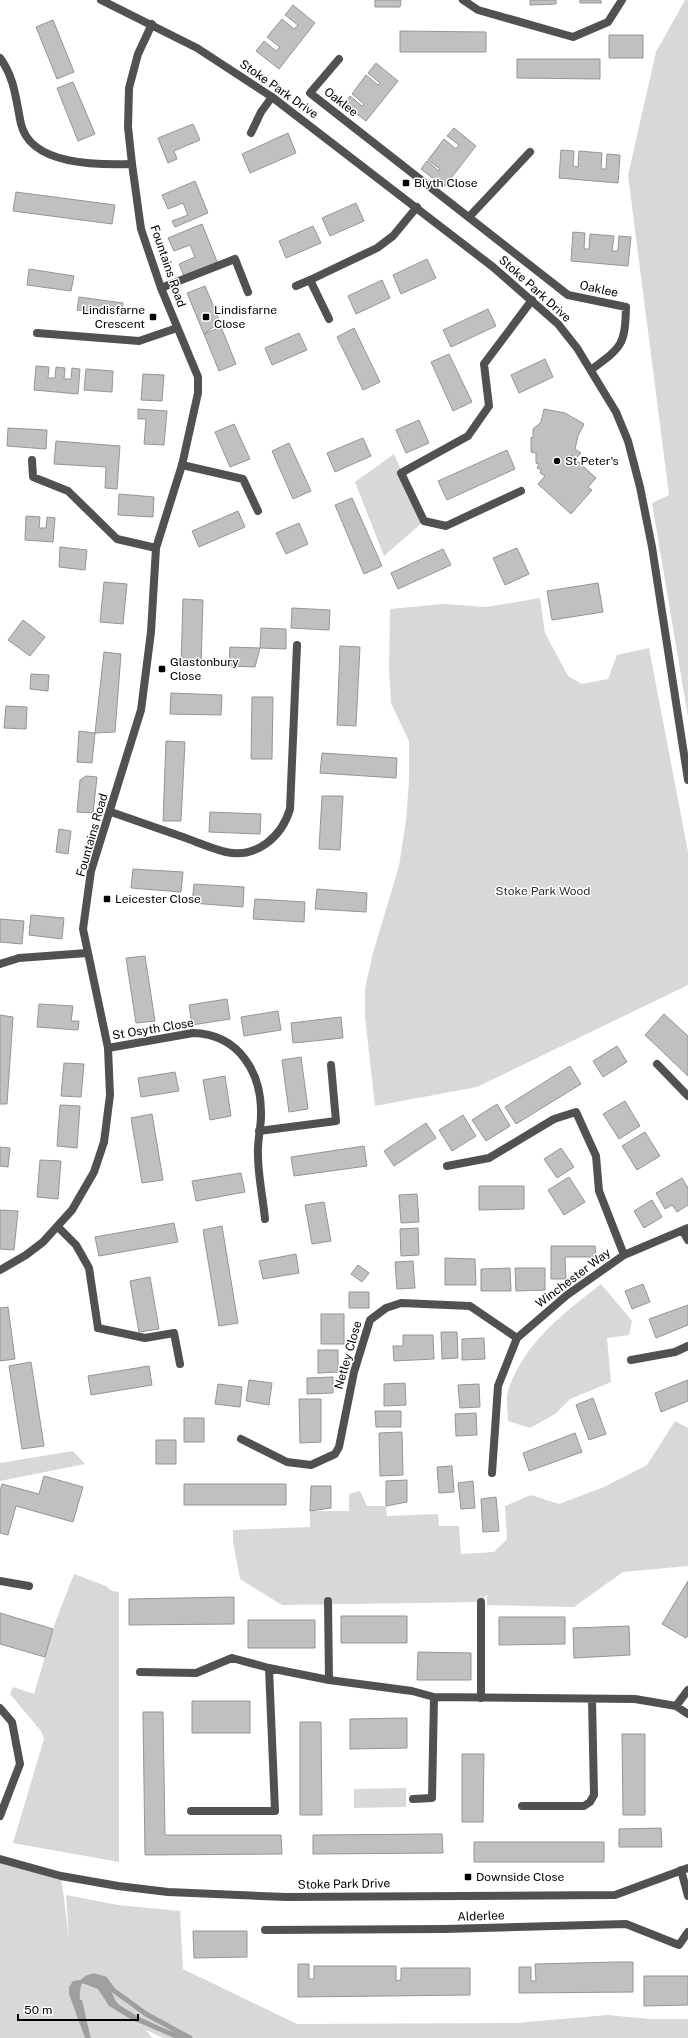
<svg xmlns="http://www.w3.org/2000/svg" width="688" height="2038" viewBox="0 0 688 2038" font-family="'Public Sans',sans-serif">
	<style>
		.green { fill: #d8d8d8 }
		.water { fill: #9f9f9f }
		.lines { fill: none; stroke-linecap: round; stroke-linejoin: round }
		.stream { stroke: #9f9f9f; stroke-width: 5 }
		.building { fill: #c0c0c0; stroke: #959595 }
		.service { stroke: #515151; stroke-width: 8 }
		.minor { stroke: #515151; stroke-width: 8 }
		.tertiary { stroke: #515151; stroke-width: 8 }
		.poi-dot { fill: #000; stroke: #fff; stroke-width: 1.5 }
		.labels { text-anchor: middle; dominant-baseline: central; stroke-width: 3; stroke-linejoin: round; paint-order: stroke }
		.street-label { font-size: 12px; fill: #000; stroke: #fff }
		.poi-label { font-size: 12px; fill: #000; stroke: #fff; text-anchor: start }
		.park-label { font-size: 12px; fill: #2f2f2f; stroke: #fff }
	</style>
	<rect width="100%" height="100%" fill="#fff"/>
	<path class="green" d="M 685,0 L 688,0 L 688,717 L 652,503 L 669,495 L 628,175 L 656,52 Z
		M 394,454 L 424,521 L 384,556 L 355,482 Z
		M 540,598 L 545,633 L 568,676 L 582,684 L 608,679 L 617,655 L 649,648 L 688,852 L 688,985 L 477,1087 L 375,1106 L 365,1016 L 365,988 L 373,953 L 399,866 L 406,821 L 409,780 L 409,741 L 391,703 L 389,667 L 390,609 L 443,604 L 487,607 Z
		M 601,1284 L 632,1321 L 629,1335 L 607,1338 L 611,1382 L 570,1399 L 555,1414 L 530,1428 L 508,1421 C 508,1411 505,1397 509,1388 C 525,1342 564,1313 601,1284 Z
		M 675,1421 L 688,1428 L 688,1566 L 623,1572 L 574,1607 L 487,1605 L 487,1594 L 481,1602 L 282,1605 L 240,1579 L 233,1542 L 233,1530 L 310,1527 L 310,1511 L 349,1511 L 349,1494 L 360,1491 L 367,1506 L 386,1506 L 387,1516 L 438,1514 L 439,1526 L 459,1526 L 461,1554 L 494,1552 L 507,1539 L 505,1506 L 531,1495 L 559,1504 L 604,1487 L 647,1465 Z
		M 73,1451 L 85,1464 L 0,1481 L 0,1463 Z
		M 74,1574 L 106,1586 L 112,1591 L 119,1592 L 119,1862 L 13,1843 L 44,1739 L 41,1731 L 10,1694 L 13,1687 L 34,1694 L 55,1623 Z
		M 406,1788 L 406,1807 L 354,1808 L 354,1789 Z
		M 0,1856 L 61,1876 L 69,1938 L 66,1895 L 118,1905 L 180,1911 L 183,1969 L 297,2024 L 517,2023 L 607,2015 L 650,2019 L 688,2019 L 688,2038 L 189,2038 L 150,2022 L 125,2009 L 138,2023 L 174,2038 L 163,2038 L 146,2030 L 152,2038 L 0,2038 Z"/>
	<path class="water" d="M 100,1977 C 112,1982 111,2000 121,2006 C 142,2020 166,2029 189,2038 L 174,2038 L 132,2020 L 109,2006 L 98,1989 L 82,1983 C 76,1999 83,2023 91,2038 L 85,2038 L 69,1994 L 69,1987 L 73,1981 Z"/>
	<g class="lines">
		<path class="stream" d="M 83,1981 L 87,1978 L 94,1976 L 105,1979 L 113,1990 L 146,2014 L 190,2038
			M 80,2002 L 88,2038"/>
	</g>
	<path class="building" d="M 375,0 L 401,0 L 400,7 L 375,7 Z
		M 530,0 L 556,0 L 556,4 L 530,5 Z
		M 580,0 L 600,0 L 602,3 L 580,3 Z
		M 293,5 L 315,23 L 279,69 L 256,51 L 264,41 L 276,51 L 280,47 L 267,37 L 282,19 L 294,29 L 298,25 L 285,15 Z
		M 53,20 L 74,72 L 57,79 L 36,27 Z
		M 400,31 L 486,32 L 486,52 L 400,52 Z
		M 609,35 L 643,35 L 643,58 L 609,58 Z
		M 517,59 L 600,59 L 600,79 L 517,78 Z
		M 376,63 L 398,81 L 366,121 L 344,104 L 350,96 L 362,106 L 364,104 L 352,94 L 366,75 L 378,85 L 380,83 L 368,73 Z
		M 73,82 L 95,134 L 78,141 L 57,88 Z
		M 193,124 L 200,140 L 174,151 L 177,159 L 168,163 L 158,138 Z
		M 454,128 L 476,146 L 444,187 L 421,169 L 427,161 L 439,171 L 440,169 L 428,160 L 444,139 L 456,149 L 459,145 L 447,136 Z
		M 288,133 L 296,153 L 250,173 L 242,154 Z
		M 561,150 L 574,151 L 573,166 L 578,167 L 579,151 L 602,153 L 601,169 L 606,169 L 607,154 L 620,155 L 618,183 L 559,178 Z
		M 195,181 L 208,213 L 175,227 L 172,221 L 188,215 L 183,203 L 168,209 L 162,195 Z
		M 16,192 L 115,205 L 112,224 L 13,211 Z
		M 356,203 L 364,221 L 330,236 L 322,218 Z
		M 202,224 L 218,264 L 185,278 L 179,264 L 195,257 L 190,245 L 174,251 L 168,238 Z
		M 313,226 L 321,243 L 286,258 L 279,241 Z
		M 573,232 L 585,233 L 584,249 L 589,249 L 590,234 L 614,236 L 612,251 L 618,251 L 619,236 L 631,237 L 628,266 L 571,261 Z
		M 427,259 L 436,278 L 401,294 L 393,275 Z
		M 29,269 L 74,276 L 71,291 L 27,285 Z
		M 382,280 L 390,298 L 356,314 L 348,296 Z
		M 205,286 L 220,322 L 204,334 L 187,293 Z
		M 79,297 L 123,303 L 121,315 L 77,310 Z
		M 488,309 L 496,326 L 451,347 L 443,330 Z
		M 221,327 L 236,364 L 219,371 L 204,334 Z
		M 354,328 L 380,382 L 363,390 L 337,337 Z
		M 299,333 L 307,350 L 272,365 L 265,348 Z
		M 449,354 L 472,402 L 453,411 L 431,362 Z
		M 545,359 L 553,377 L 519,393 L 511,375 Z
		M 36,366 L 49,367 L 48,378 L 55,378 L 56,367 L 65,368 L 64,379 L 71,379 L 72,368 L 80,369 L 78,394 L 34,390 Z
		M 86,369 L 113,371 L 112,392 L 84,390 Z
		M 143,374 L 164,375 L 162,401 L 141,400 Z
		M 138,409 L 167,411 L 164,445 L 144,444 L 146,419 L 138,419 Z
		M 544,409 L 565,413 L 584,424 L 578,436 L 575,449 L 581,453 L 576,458 L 571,455 L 596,478 L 588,487 L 592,490 L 571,514 L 538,484 L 545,476 L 540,473 L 541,470 L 537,468 L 539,464 L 536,463 L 536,453 L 531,452 L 531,437 L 533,438 L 533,429 L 541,422 Z
		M 419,420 L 429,443 L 406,453 L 396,430 Z
		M 234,424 L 250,459 L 230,467 L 215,432 Z
		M 8,428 L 47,430 L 46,449 L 7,446 Z
		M 363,438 L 371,456 L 335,472 L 327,453 Z
		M 56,441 L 120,446 L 117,489 L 105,488 L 106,467 L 54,464 Z
		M 289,443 L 311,491 L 293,499 L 272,451 Z
		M 507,450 L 515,469 L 447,500 L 438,481 Z
		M 119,494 L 154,497 L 153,517 L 118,515 Z
		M 352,498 L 382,566 L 364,574 L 335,505 Z
		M 238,511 L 245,527 L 199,547 L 192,531 Z
		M 26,516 L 40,517 L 39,528 L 46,528 L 47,517 L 55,518 L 53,542 L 25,540 Z
		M 299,523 L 308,544 L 286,554 L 276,533 Z
		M 60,547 L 87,550 L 85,570 L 59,567 Z
		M 517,548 L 529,574 L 505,585 L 493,558 Z
		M 443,549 L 451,565 L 398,589 L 391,573 Z
		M 104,582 L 127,584 L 123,624 L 100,622 Z
		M 598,583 L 603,612 L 552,620 L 547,591 Z
		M 183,599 L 203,600 L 201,666 L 181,665 Z
		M 292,608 L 330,610 L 329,630 L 291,628 Z
		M 23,620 L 45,637 L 30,656 L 8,640 Z
		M 261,628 L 286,629 L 286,649 L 260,648 Z
		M 340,646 L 360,647 L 356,726 L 337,725 Z
		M 230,647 L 260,648 L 255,667 L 229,666 Z
		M 104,652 L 121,654 L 115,732 L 95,733 Z
		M 31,674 L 49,675 L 48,691 L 30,689 Z
		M 171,693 L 222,695 L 221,715 L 170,714 Z
		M 252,697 L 273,697 L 272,759 L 251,759 Z
		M 6,706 L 27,707 L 26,729 L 4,728 Z
		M 79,731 L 95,733 L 92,763 L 77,762 Z
		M 166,741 L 185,742 L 181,821 L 163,821 Z
		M 322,753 L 397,758 L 396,778 L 320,773 Z
		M 86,776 L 97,777 L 93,813 L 77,812 L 80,780 Z
		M 322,796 L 343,796 L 340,850 L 319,849 Z
		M 210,812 L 261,814 L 260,834 L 209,832 Z
		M 59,829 L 71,831 L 68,854 L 56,852 Z
		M 133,869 L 183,872 L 181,892 L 131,888 Z
		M 194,884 L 244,887 L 243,907 L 192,903 Z
		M 317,889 L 367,893 L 366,912 L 315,909 Z
		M 255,899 L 305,902 L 304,922 L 253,919 Z
		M 31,915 L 64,918 L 62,939 L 29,935 Z
		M 0,919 L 24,921 L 22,944 L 0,942 Z
		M 145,956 L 155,1021 L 136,1023 L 126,958 Z
		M 227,999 L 230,1019 L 192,1025 L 189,1005 Z
		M 39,1004 L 73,1006 L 71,1021 L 79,1021 L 78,1030 L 37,1027 Z
		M 278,1011 L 281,1030 L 244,1036 L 241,1017 Z
		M 664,1014 L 688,1036 L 688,1076 L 645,1035 Z
		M 0,1015 L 13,1017 L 7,1104 L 0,1104 Z
		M 341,1017 L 343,1038 L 293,1043 L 291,1023 Z
		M 617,1046 L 627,1062 L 603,1077 L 593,1061 Z
		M 301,1057 L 308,1109 L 289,1112 L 282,1060 Z
		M 64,1063 L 84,1064 L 81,1097 L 61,1096 Z
		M 570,1066 L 581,1084 L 516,1124 L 505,1107 Z
		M 175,1072 L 179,1091 L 141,1097 L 138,1078 Z
		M 225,1076 L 231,1116 L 210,1120 L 203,1080 Z
		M 625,1101 L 640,1126 L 619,1139 L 603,1114 Z
		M 497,1104 L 510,1126 L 486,1141 L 472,1120 Z
		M 60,1105 L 80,1106 L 77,1148 L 57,1146 Z
		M 152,1114 L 163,1180 L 142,1183 L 131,1118 Z
		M 463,1115 L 476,1136 L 452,1151 L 439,1130 Z
		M 426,1123 L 436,1138 L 394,1166 L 384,1151 Z
		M 645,1132 L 660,1156 L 637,1170 L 622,1146 Z
		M 364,1146 L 367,1166 L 294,1176 L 291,1157 Z
		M 0,1147 L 10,1148 L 8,1167 L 0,1166 Z
		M 561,1148 L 574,1167 L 557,1178 L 544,1159 Z
		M 40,1160 L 61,1161 L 58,1199 L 37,1197 Z
		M 241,1173 L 245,1192 L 196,1201 L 192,1181 Z
		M 569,1177 L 585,1202 L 564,1215 L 548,1190 Z
		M 682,1178 L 688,1188 L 688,1205 L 677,1212 L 672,1205 L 665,1209 L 656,1193 Z
		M 479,1186 L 524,1186 L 524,1209 L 479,1210 Z
		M 417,1194 L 419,1222 L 401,1223 L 399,1195 Z
		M 652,1200 L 662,1217 L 644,1228 L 634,1211 Z
		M 324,1202 L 331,1241 L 312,1244 L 305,1205 Z
		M 0,1210 L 18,1211 L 14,1250 L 0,1249 Z
		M 174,1223 L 178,1242 L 99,1256 L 95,1237 Z
		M 222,1226 L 238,1323 L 219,1326 L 203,1230 Z
		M 418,1228 L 419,1255 L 401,1256 L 400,1229 Z
		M 551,1246 L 595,1246 L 596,1257 L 565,1257 L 566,1279 L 551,1279 Z
		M 296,1254 L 299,1273 L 263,1279 L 259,1261 Z
		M 445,1258 L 475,1259 L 476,1285 L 445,1285 Z
		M 413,1261 L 415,1288 L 397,1289 L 395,1262 Z
		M 358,1265 L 369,1273 L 362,1282 L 351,1274 Z
		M 510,1268 L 511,1291 L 481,1291 L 481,1269 Z
		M 515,1268 L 545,1268 L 545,1290 L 516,1291 Z
		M 150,1277 L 159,1329 L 139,1332 L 130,1281 Z
		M 643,1284 L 650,1302 L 632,1309 L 625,1291 Z
		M 349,1292 L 369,1292 L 369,1308 L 349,1308 Z
		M 688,1305 L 688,1325 L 656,1338 L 649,1319 Z
		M 8,1307 L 15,1359 L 0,1361 L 0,1308 Z
		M 321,1314 L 344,1314 L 344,1344 L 321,1344 Z
		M 441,1332 L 457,1332 L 458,1358 L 442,1359 Z
		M 403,1335 L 433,1335 L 434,1359 L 394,1361 L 393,1346 L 403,1346 Z
		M 484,1338 L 485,1359 L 462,1360 L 462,1339 Z
		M 318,1350 L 338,1350 L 338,1372 L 318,1373 Z
		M 31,1362 L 44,1446 L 22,1449 L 9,1366 Z
		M 149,1366 L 152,1385 L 91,1395 L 88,1376 Z
		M 333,1377 L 333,1393 L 307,1394 L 307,1378 Z
		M 249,1380 L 272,1383 L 269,1405 L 246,1401 Z
		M 688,1380 L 688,1401 L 661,1412 L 655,1393 Z
		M 405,1383 L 406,1405 L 384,1406 L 384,1384 Z
		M 218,1384 L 242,1387 L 240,1407 L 215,1404 Z
		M 479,1384 L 480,1407 L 460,1408 L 458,1385 Z
		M 593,1398 L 606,1434 L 589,1440 L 576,1405 Z
		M 299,1399 L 321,1399 L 321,1442 L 300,1443 Z
		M 375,1411 L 401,1411 L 401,1427 L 376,1427 Z
		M 476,1413 L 477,1435 L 456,1436 L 455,1414 Z
		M 184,1418 L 204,1418 L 204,1442 L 184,1442 Z
		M 402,1432 L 403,1475 L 380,1476 L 379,1433 Z
		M 575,1433 L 582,1452 L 529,1471 L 523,1453 Z
		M 156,1440 L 176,1440 L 176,1464 L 156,1464 Z
		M 452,1466 L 454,1492 L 439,1493 L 437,1467 Z
		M 44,1476 L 83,1487 L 73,1522 L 16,1506 L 8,1535 L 0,1533 L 0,1491 L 2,1484 L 39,1494 Z
		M 407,1480 L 407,1502 L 386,1506 L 386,1481 Z
		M 473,1481 L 475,1508 L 461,1509 L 458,1483 Z
		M 184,1484 L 286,1484 L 286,1505 L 184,1505 Z
		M 311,1486 L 331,1486 L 331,1508 L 310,1511 Z
		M 496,1497 L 499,1531 L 483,1532 L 481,1499 Z
		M 688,1581 L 688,1635 L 686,1638 L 662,1624 Z
		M 234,1597 L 234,1624 L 129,1625 L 129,1599 Z
		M 0,1613 L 53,1629 L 45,1657 L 0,1644 Z
		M 341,1616 L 407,1616 L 407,1643 L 341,1643 Z
		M 499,1617 L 565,1617 L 565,1644 L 499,1645 Z
		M 248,1620 L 315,1620 L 315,1648 L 248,1648 Z
		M 629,1626 L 630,1655 L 574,1658 L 573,1628 Z
		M 418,1652 L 471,1653 L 471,1680 L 417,1680 Z
		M 192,1701 L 250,1701 L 250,1733 L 192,1733 Z
		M 143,1712 L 163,1712 L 165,1835 L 281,1835 L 282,1854 L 145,1855 Z
		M 407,1718 L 407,1748 L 350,1749 L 350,1719 Z
		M 300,1722 L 321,1722 L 322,1815 L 300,1815 Z
		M 622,1734 L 645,1734 L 645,1815 L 623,1815 Z
		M 462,1754 L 484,1754 L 483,1822 L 462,1822 Z
		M 661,1828 L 662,1847 L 619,1847 L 619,1829 Z
		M 442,1834 L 443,1853 L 313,1854 L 313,1835 Z
		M 474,1842 L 604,1842 L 604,1862 L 474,1862 Z
		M 193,1931 L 247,1931 L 247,1957 L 194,1958 Z
		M 616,1962 L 633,1962 L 633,1992 L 519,1993 L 519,1967 L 531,1967 L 531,1981 L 536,1981 L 535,1964 Z
		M 298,1964 L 309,1964 L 309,1979 L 314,1979 L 314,1966 L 396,1966 L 396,1981 L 401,1980 L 401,1968 L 470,1968 L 470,1995 L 298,1997 Z
		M 644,1976 L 688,1976 L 688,2005 L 644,2006 Z"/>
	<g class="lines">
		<path class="service" d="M 161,288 L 235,259 L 248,292
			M 259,1131 L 336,1121 L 331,1065
			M 98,1328 L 145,1338 L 174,1333 L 180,1364
			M 328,1601 L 329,1680
			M 481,1602 L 481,1698"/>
		<path class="minor" d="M 463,0 L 478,10 L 573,37 L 608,22 L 622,0
			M 0,58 C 15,78 16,101 21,124 C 31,166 99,165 132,164
			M 339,59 L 310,93 L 568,295 L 626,307 C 625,345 622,347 592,369
			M 251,133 L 261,112 L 272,97
			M 469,217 L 530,152
			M 296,286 L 310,280
			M 329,319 L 310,280 L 377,248 L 393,236 L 417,207
			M 37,333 L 139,341 L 177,328
			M 32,460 L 33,477 L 68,491 L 117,539 L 156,548
			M 182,465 L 243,479 L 258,511
			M 521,491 L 446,526 L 424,521 L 401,473 L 468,436 L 489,406 L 484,364 L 532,300
			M 111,812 C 134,820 157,828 180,836 C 195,841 210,848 226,852 C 257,859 282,836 290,809 L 297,645
			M 0,964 L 19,958 L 87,953
			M 108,1048 L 193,1033 C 239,1034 262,1073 261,1115 C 261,1129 257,1142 258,1155 C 258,1176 263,1198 265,1219
			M 657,1064 L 688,1096
			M 447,1166 L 489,1158 L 554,1119 L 576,1112 L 596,1156 L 599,1191 L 624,1255
			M 58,1227 L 76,1245 L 89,1268 L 98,1328
			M 683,1231 L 688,1240
			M 631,1360 L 675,1352 L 688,1346
			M 241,1439 L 287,1462 L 311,1465 L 335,1454 L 339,1447 L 354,1372 L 370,1320 L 386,1308 L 401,1303 L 470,1306 L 517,1338
			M 492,1473 L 498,1386 L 517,1338 L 567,1295 L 624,1255 L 688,1228
			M 0,1581 L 29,1586
			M 140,1672 L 196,1673 L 232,1658 L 269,1668 L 329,1680 L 412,1691 L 434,1697 L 635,1699 L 676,1706 L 688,1714
			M 676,1706 L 688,1690
			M 0,1708 L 12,1722 L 20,1764 L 0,1816
			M 413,1799 L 432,1798 L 434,1697
			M 522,1806 L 584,1806 L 590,1802 L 594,1795 L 592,1699
			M 191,1811 L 275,1811 L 269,1668
			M 681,1870 L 688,1896
			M 265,1930 L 444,1929 L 626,1924 L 679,1945 L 688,1932"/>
		<path class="tertiary" d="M 101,0 L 197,48 L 272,97 L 493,267 L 558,324 L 577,348 L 616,412 L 628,441 L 640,487 L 652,547 L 688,780
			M 0,1270 L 26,1255 L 43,1242 L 72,1210 L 94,1172 L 104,1142 L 110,1095 L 108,1048 L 83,929 L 91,871 L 141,710 L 151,632 L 156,548 L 182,465 L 198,393 L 198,377 L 161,288 L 141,229 L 132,164 L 128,127 L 129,88 L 138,54 L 152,24
			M 0,1859 L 61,1876 L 118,1886 L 168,1892 L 286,1897 L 615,1895 L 688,1868"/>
	</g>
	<g class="poi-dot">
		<rect x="402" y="179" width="8" height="8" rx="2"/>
		<rect x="149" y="313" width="8" height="8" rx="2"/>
		<rect x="202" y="313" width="8" height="8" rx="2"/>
		<circle cx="557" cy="461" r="4"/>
		<rect x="158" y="665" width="8" height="8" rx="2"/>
		<rect x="103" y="895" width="8" height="8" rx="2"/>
		<rect x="464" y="1873" width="8" height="8" rx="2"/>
	</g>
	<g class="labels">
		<g class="street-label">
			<text transform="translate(279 89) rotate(35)">Stoke Park Drive</text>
			<text transform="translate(341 102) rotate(38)">Oaklee</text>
			<text transform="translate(168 266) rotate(71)">Fountains Road</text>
			<text transform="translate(535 289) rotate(42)">Stoke Park Drive</text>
			<text transform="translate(599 289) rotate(12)">Oaklee</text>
			<text transform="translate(92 835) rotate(-74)">Fountains Road</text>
			<text transform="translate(153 1029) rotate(-9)">St Osyth Close</text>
			<text transform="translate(573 1278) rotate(-37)">Winchester Way</text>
			<text transform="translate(348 1355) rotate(-74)">Netley Close</text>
			<text transform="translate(344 1884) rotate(-1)">Stoke Park Drive</text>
			<text transform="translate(481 1916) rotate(-2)">Alderlee</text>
		</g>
		<g class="poi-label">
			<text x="414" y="183">Blyth Close</text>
			<text x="145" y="310" text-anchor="end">Lindisfarne<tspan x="145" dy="14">Crescent</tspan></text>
			<text x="214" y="310">Lindisfarne<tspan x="214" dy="14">Close</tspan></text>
			<text x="565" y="461">St Peter's</text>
			<text x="170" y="662">Glastonbury<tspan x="170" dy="14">Close</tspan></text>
			<text x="115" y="899">Leicester Close</text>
			<text x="476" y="1877">Downside Close</text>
		</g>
		<g class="park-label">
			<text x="543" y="891">Stoke Park Wood</text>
		</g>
	</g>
	<path d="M18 2014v6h120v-6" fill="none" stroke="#000000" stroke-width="2"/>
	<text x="24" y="2014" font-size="12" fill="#000000" stroke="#ffffff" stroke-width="3" paint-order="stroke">50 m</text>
</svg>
